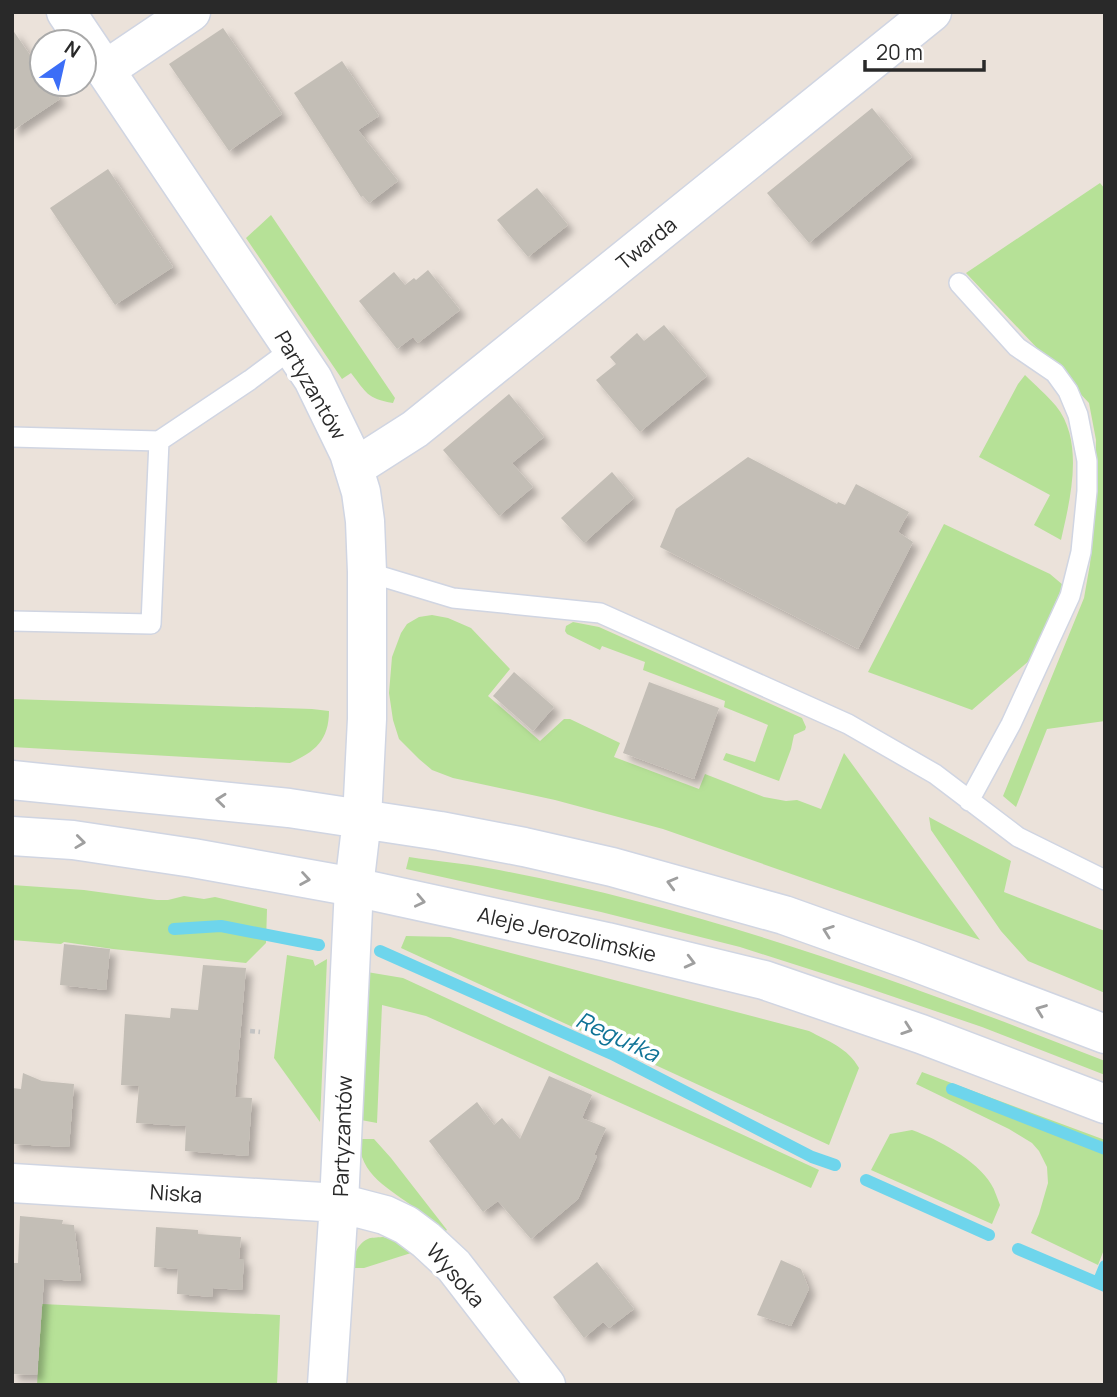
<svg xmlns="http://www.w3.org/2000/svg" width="1117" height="1397" viewBox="0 0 1117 1397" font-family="Manrope,sans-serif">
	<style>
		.green { fill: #b6e197 }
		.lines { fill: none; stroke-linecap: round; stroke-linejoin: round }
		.stream { stroke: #6ed5ec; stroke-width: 12 }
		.building { fill: #c3beb6; filter: url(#shadow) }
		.lane-casing { stroke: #d0d5e2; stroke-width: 22 }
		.street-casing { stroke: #d0d5e2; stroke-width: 41 }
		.secondary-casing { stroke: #d0d5e2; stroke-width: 41 }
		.path { stroke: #c3c3c3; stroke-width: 4.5; stroke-dasharray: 5 3.5; stroke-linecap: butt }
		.lane { stroke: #fff; stroke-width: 19 }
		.street { stroke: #fff; stroke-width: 38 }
		.secondary { stroke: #fff; stroke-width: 38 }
		.oneway { stroke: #9f9f9f }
		.labels { text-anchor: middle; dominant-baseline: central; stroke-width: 7; stroke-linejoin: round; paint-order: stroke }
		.street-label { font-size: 21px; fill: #292929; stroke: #fff }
		.water-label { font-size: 23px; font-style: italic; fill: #0f7396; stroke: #fff }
	</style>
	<defs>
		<filter id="shadow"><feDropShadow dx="6" dy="6" stdDeviation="3.5" flood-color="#0004"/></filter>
	</defs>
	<rect width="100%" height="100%" fill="#ebe2da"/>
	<path class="green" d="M 1100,183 L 1105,189 L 1105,721 L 1047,729 L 1016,807 L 1003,796 L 1084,598 L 1090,564 L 1094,519 L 1096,440 L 1089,403 L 966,273 Z
		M 271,215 L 395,398 L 393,403 C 367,399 366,392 351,373 L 342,379 L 246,238 Z
		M 1025,375 C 1035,385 1047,395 1056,406 C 1085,442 1070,500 1061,540 L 1034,525 L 1050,495 L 979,457 L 1018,384 Z
		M 944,524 L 1050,574 L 1063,585 L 1030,660 L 972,710 L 868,672 Z
		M 432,615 L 448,618 L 471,628 L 510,669 L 488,696 L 540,741 L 564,719 L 570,719 L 620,743 L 614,757 L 699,789 L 705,774 L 764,797 L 786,801 L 797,800 L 821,809 L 844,753 L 980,940 L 663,829 L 555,800 L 453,778 L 432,770 L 419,759 L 399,739 L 393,720 L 389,693 L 392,657 L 401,633 L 407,624 L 419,617 Z
		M 573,622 L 599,627 L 802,718 L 806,727 L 805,730 L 794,735 L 791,749 L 779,781 L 723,760 L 726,753 L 755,762 L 768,725 L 724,707 L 725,701 L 643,670 L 645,662 L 602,646 L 600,650 L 567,634 L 565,631 L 566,626 Z
		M 12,699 L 312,709 L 329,711 C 329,740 315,752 290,763 L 12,747 Z
		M 929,817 L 1011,861 L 1004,892 L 1105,931 L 1105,993 L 1028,961 L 1001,931 L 931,830 Z
		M 409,857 C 435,861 462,863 488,868 C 700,907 904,982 1105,1061 L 1105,1075 L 982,1027 L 859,985 L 740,947 L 601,912 L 406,869 Z
		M 12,885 L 84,890 L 157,900 L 168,900 L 184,896 L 204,899 L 215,897 L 267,909 L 266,943 L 246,963 L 113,949 L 64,942 L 61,944 L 12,940 Z
		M 406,936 L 450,937 L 809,1031 C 828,1041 848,1048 859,1068 L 829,1145 L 401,948 Z
		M 287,955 L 313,960 L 315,966 L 327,959 L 320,1122 L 274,1058 Z
		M 367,972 L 403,978 L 819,1170 L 811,1188 L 426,1016 L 382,1005 L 377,1123 L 361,1120 Z
		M 922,1072 L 1105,1140 L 1105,1247 L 1098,1265 L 1031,1233 L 1039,1214 L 1048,1183 L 1047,1167 L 1039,1151 L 1032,1143 L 1009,1129 L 916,1084 Z
		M 912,1130 C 937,1139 977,1160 991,1184 C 995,1190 997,1198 1000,1205 L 992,1224 L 871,1170 L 890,1134 Z
		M 359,1139 L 374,1139 L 391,1158 L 447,1230 L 444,1232 C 435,1224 425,1215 415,1208 C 390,1189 359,1175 359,1139 Z
		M 383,1237 L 395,1240 L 411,1253 L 364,1268 L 352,1268 C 352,1257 358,1242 370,1238 C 371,1238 381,1237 383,1237 Z
		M 42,1304 L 280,1315 L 277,1385 L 37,1385 Z"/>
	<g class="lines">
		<path class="stream" d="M 174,929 L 221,926 L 319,945
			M 380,951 L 612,1054 L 812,1157 L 835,1165
			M 952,1089 L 1105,1149
			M 866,1180 L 989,1235
			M 1018,1249 L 1105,1286
			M 1098,1283 L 1105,1266"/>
	</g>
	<path class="building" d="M 223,28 L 282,114 L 229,151 L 169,64 Z
		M 12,29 L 42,72 L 42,84 L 50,84 L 60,99 L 12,131 Z
		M 342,61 L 379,116 L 358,130 L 398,181 L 369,203 L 363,196 L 361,197 L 294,93 Z
		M 872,108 L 912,157 L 809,243 L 767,193 Z
		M 108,169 L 173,267 L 115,305 L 50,208 Z
		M 537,188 L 568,225 L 528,257 L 497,220 Z
		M 428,270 L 460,310 L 418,343 L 413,337 L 397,349 L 359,301 L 394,272 L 405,285 L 414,278 L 416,280 Z
		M 664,325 L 707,376 L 640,432 L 596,380 L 616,364 L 610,357 L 637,333 L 644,341 Z
		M 509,394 L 544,437 L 512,463 L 533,487 L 499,516 L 443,450 Z
		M 748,457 L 837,504 L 838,502 L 845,505 L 856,484 L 909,512 L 898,532 L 913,542 L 858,649 L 660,547 L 676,509 Z
		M 612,472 L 634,498 L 584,543 L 561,518 Z
		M 514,672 L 554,707 L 533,731 L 493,696 Z
		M 649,682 L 719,708 L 694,779 L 623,753 Z
		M 64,944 L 110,949 L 106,990 L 60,985 Z
		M 203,965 L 246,968 L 235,1097 L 252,1098 L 248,1156 L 185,1151 L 186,1126 L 136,1123 L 139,1086 L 121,1085 L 125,1014 L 170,1018 L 171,1008 L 198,1010 Z
		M 23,1073 L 42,1081 L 74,1084 L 69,1147 L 12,1144 L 12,1088 L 21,1089 Z
		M 549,1076 L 592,1095 L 582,1118 L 606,1128 L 594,1155 L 597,1156 L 578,1199 L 531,1239 L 498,1201 L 483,1212 L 429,1141 L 477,1102 L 494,1125 L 502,1118 L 520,1139 Z
		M 20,1216 L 63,1220 L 62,1224 L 74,1225 L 81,1281 L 44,1279 L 37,1375 L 12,1374 L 12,1263 L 18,1263 Z
		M 156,1227 L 198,1230 L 198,1234 L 241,1237 L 239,1259 L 244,1259 L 242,1290 L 213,1288 L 212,1297 L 177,1294 L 178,1269 L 154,1267 Z
		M 781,1260 L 801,1269 L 809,1289 L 791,1326 L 757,1315 Z
		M 597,1262 L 634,1309 L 609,1328 L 603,1322 L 584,1338 L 553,1297 Z"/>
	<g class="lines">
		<g class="lane-casing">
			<path id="lane" d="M 959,283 L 1017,347 L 1055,373 L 1068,391 L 1078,415 L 1087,461 L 1087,491 L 1081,552 L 1070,596 L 1011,724 L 969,801
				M 12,437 L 159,441 L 250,380 L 293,348
				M 367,572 L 453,598 L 600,613 L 848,724 L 935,774 L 1018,837 L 1105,880
				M 12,621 L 151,624 L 159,441"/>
		</g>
		<g class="street-casing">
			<path id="street" d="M 105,70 L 191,12
				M 354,468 L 415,429 L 932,12
				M 12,1183 L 339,1203 L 385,1215 L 406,1225 L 426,1240 L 454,1266 L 546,1385
				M 327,1385 L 339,1203 L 354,887"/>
		</g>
		<g class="secondary-casing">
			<path id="secondary" d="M 66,12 L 313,379 L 349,453 L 361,492 L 365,521 L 367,572 L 367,719 L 362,819 L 354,887
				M 12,780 L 289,808 L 440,831 L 524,847 L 612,867 L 784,915 L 910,960 L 1105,1034
				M 12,836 L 73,840 L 193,858 L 354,887 L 607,942 L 764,980 L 921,1034 L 1105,1104"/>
		</g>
		<path class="path" d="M 250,1031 L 260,1032"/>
		<use href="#lane" class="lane"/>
		<use href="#street" class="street"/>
		<use href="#secondary" class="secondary"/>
	</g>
	<defs><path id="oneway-chevron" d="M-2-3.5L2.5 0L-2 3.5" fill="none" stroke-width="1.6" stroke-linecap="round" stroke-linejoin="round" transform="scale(1.75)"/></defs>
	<g class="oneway">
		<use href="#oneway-chevron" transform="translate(221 800) rotate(-174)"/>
		<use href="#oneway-chevron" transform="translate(80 842) rotate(7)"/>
		<use href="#oneway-chevron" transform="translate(305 879) rotate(9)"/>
		<use href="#oneway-chevron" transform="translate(672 883) rotate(-165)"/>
		<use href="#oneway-chevron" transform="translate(420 901) rotate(12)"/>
		<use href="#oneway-chevron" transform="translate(828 931) rotate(-160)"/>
		<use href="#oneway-chevron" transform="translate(690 962) rotate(14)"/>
		<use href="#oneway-chevron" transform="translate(1041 1010) rotate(-159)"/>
		<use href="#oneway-chevron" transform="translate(907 1029) rotate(19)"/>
	</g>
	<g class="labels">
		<g class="street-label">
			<text transform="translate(646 243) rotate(-39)">Twarda</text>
			<text transform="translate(311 385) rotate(60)">Partyzantów</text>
			<text transform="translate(567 934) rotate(13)">Aleje Jerozolimskie</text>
			<text transform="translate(342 1136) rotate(-88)">Partyzantów</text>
			<text transform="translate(176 1193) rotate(4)">Niska</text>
			<text transform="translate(456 1275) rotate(49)">Wysoka</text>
		</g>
		<g class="water-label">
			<text transform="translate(618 1036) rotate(25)">Regułka</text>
		</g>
	</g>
	<rect width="1117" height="1397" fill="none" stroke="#292929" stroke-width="28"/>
	<g transform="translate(63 63) rotate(34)"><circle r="33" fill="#ffffff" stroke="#a9a9a9" stroke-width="2"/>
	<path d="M0-5L12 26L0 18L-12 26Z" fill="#3c6ef7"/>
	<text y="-10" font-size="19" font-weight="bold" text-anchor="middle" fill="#292929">N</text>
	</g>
	<path d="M865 60v10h119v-10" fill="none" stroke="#292929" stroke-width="3.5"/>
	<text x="876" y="60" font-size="21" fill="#292929" stroke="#ffffff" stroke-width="5" paint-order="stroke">20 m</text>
</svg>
